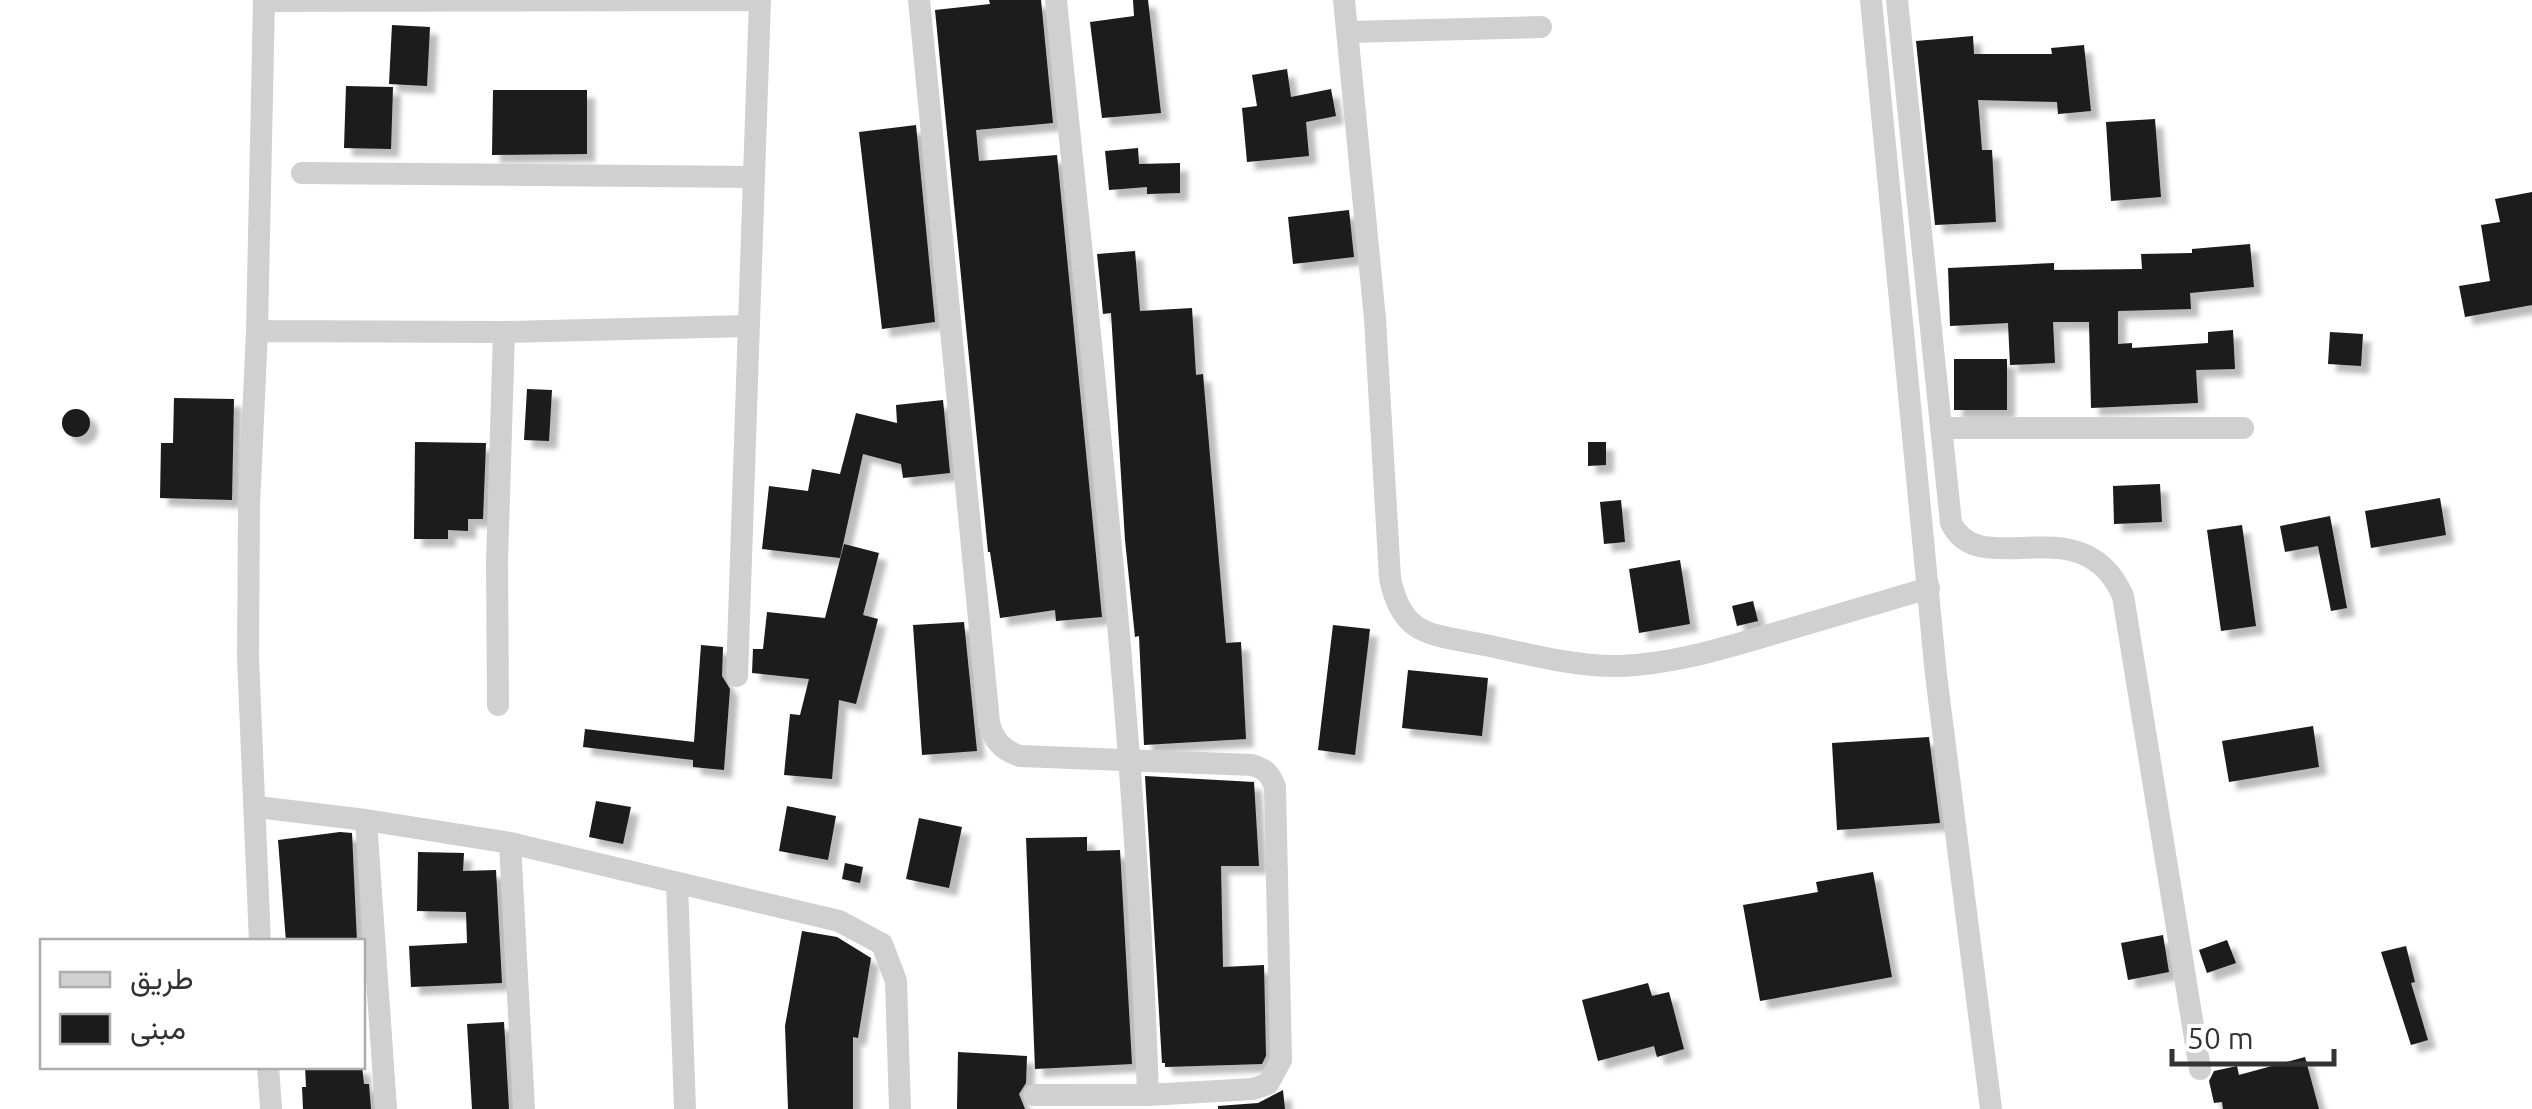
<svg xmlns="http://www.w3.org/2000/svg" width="2532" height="1109" viewBox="0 0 2532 1109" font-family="Ubuntu,Vazirmatn,sans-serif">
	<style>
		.building { fill: #1a1a1a; filter: url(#shadow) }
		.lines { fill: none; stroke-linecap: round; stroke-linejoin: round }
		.minor { stroke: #d0d0d0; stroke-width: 22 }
	</style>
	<defs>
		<filter id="shadow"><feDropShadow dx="8" dy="8" stdDeviation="2.5" flood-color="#0004"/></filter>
	</defs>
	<rect width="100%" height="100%" fill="#fff"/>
	<path class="building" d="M 989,0 L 1041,0 L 1053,123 L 976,130 L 979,161 L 1057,155 L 1102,617 L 1056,621 L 1055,610 L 1000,618 L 990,552 L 988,552 L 935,10 L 990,4 Z
		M 1133,0 L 1148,0 L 1161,113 L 1102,118 L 1090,22 L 1134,16 Z
		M 392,25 L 430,27 L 427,86 L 389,84 Z
		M 1973,36 L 1974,54 L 2052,54 L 2051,48 L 2084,45 L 2091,111 L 2058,114 L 2057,102 L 1978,100 L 1982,150 L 1992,150 L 1996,222 L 1935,225 L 1916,41 Z
		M 1287,69 L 1291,97 L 1331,89 L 1336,116 L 1306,122 L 1309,156 L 1247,162 L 1242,108 L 1257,106 L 1252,75 Z
		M 346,86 L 393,87 L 391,149 L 344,148 Z
		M 493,90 L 587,90 L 587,154 L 492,155 Z
		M 2155,119 L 2161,197 L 2111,201 L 2106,122 Z
		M 916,125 L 935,322 L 882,329 L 859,132 Z
		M 1138,148 L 1139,164 L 1180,163 L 1180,193 L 1147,194 L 1147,187 L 1109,190 L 1105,151 Z
		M 2532,192 L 2532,305 L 2465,317 L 2459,286 L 2490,281 L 2481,225 L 2500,222 L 2495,199 Z
		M 1349,210 L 1354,257 L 1293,264 L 1288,217 Z
		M 2250,244 L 2254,287 L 2190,293 L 2191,309 L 2118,311 L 2118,344 L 2132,343 L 2132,348 L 2208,343 L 2208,332 L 2233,330 L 2235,369 L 2196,370 L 2198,403 L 2091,408 L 2089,322 L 2053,322 L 2055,363 L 2010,365 L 2008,323 L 1950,326 L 1948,268 L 2054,263 L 2054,270 L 2142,269 L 2141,254 L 2192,253 L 2192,249 Z
		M 1135,251 L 1140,311 L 1192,308 L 1196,375 L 1203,374 L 1226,643 L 1241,642 L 1246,739 L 1144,745 L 1139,636 L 1135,637 L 1125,540 L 1111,313 L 1103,314 L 1097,254 Z
		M 2330,332 L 2363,334 L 2361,366 L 2328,364 Z
		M 1954,359 L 2007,359 L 2007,410 L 1954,410 Z
		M 527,389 L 552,390 L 549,441 L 524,440 Z
		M 174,398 L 234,399 L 232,500 L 160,498 L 161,443 L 173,443 Z
		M 943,400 L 950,473 L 903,478 L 901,464 L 863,454 L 840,558 L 762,549 L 769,486 L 808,491 L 812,469 L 840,474 L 856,413 L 897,423 L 896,405 Z
		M62 423a14 14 0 1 1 28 0a14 14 0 1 1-28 0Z
		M 415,442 L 486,443 L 483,519 L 468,519 L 468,531 L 448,530 L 448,539 L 414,539 Z
		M 1588,442 L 1606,442 L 1606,465 L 1588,466 Z
		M 2160,484 L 2162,522 L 2114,524 L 2113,486 Z
		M 2440,498 L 2446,535 L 2371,548 L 2365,511 Z
		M 1621,500 L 1625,542 L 1604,544 L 1600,502 Z
		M 2330,516 L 2347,608 L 2331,611 L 2318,546 L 2285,552 L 2280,526 Z
		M 2242,525 L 2256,626 L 2221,631 L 2207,530 Z
		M 844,544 L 879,553 L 863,615 L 878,619 L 856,704 L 839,700 L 832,779 L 784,775 L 790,714 L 800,715 L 809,679 L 752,673 L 753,649 L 763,649 L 767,612 L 825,618 Z
		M 1680,560 L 1690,624 L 1639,633 L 1629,569 Z
		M 1753,601 L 1758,621 L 1737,626 L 1732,606 Z
		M 964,622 L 977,751 L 922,755 L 913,625 Z
		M 1333,625 L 1370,629 L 1355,755 L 1318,750 Z
		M 701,645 L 723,647 L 722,676 L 730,689 L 724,770 L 693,767 L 693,760 L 583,747 L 585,729 L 694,742 Z
		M 1408,670 L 1488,678 L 1482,736 L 1402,728 Z
		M 2313,726 L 2319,767 L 2229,782 L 2222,741 Z
		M 1929,737 L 1940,823 L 1837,830 L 1832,743 Z
		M 1145,776 L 1254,782 L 1259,866 L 1221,866 L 1223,967 L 1264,965 L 1266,1056 L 1262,1064 L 1165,1067 L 1165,1063 L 1162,1063 Z
		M 596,801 L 631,807 L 623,844 L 589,837 Z
		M 787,806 L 836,816 L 828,860 L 779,851 Z
		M 919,818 L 962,827 L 949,888 L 906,879 Z
		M 340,832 L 352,833 L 357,942 L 286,942 L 278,840 Z
		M 1087,837 L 1087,851 L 1120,850 L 1132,1064 L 1035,1069 L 1026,838 Z
		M 418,852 L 464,853 L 463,871 L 496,870 L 502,983 L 411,987 L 409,946 L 467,943 L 466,912 L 417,911 Z
		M 845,863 L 863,867 L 860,883 L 842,879 Z
		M 1873,872 L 1892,977 L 1760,1001 L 1743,905 L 1818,892 L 1816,882 Z
		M 802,931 L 837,937 L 871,958 L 858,1038 L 853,1037 L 853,1109 L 788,1109 L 785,1026 Z
		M 2163,935 L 2169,972 L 2128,980 L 2121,943 Z
		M 2227,940 L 2236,963 L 2207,973 L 2199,950 Z
		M 2406,946 L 2415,982 L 2411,983 L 2428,1040 L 2411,1045 L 2381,952 Z
		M 1648,983 L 1652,996 L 1669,992 L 1684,1049 L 1657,1057 L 1654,1046 L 1598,1061 L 1582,1000 Z
		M 504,1022 L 509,1109 L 472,1109 L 467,1024 Z
		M 958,1052 L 1027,1056 L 1026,1083 L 1019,1094 L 1025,1109 L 957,1109 Z
		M 2305,1057 L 2319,1109 L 2223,1109 L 2222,1102 L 2214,1103 L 2209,1081 L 2214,1071 L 2237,1066 L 2239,1075 Z
		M 305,1066 L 362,1066 L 364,1084 L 369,1084 L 371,1109 L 303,1109 L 302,1087 L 306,1087 Z
		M 1283,1090 L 1285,1109 L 1218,1109 L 1218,1106 L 1258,1103 Z"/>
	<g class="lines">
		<path class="minor" d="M 919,0 L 989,722 C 993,740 1002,750 1020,756 L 1252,765 C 1265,769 1270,773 1275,787 L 1281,1060 L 1268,1084 L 1253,1089 L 1148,1095 L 1034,1095
			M 1056,0 C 1092,364 1136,729 1148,1095
			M 1344,0 L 1375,319 L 1390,578 C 1402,638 1432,634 1485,645 C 1529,654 1575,667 1620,666 C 1673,664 1725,648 1776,633 C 1827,618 1878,603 1929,588
			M 1871,0 L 1936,675 L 1991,1109
			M 1897,0 L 1951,523 C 1980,584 2082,503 2123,596 L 2200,1069
			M 264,1 L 760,0
			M 1348,32 L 1541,27
			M 302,173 L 752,177
			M 257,331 L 504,332 L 747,326
			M 1941,428 L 2243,428
			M 737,676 L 760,0
			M 498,705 L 497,562 L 504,332
			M 257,807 L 366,820 L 510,843 L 839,921 L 882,944 L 896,981 L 900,1109
			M 366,820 L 386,1109
			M 510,843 L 524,1109
			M 677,884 L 685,1109
			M 260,942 L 248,658 L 249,506 L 257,331 L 264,0
			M 268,1066 L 271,1109"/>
	</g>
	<rect x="40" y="939" width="325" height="130" fill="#ffffff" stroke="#adadad" stroke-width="2.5"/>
	<rect x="60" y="972" width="50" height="15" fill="#d0d0d0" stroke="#adadad" stroke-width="2.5"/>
	<text x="130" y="989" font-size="30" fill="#333333">طريق</text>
	<rect x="60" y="1014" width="50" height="30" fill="#1a1a1a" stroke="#adadad" stroke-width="2.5"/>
	<text x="130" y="1039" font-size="30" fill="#333333">مبنى</text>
	<path d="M2172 1049v15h162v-15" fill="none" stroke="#333333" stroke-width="5"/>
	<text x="2187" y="1049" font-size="30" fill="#333333" stroke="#ffffff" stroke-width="8" paint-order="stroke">50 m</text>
</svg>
